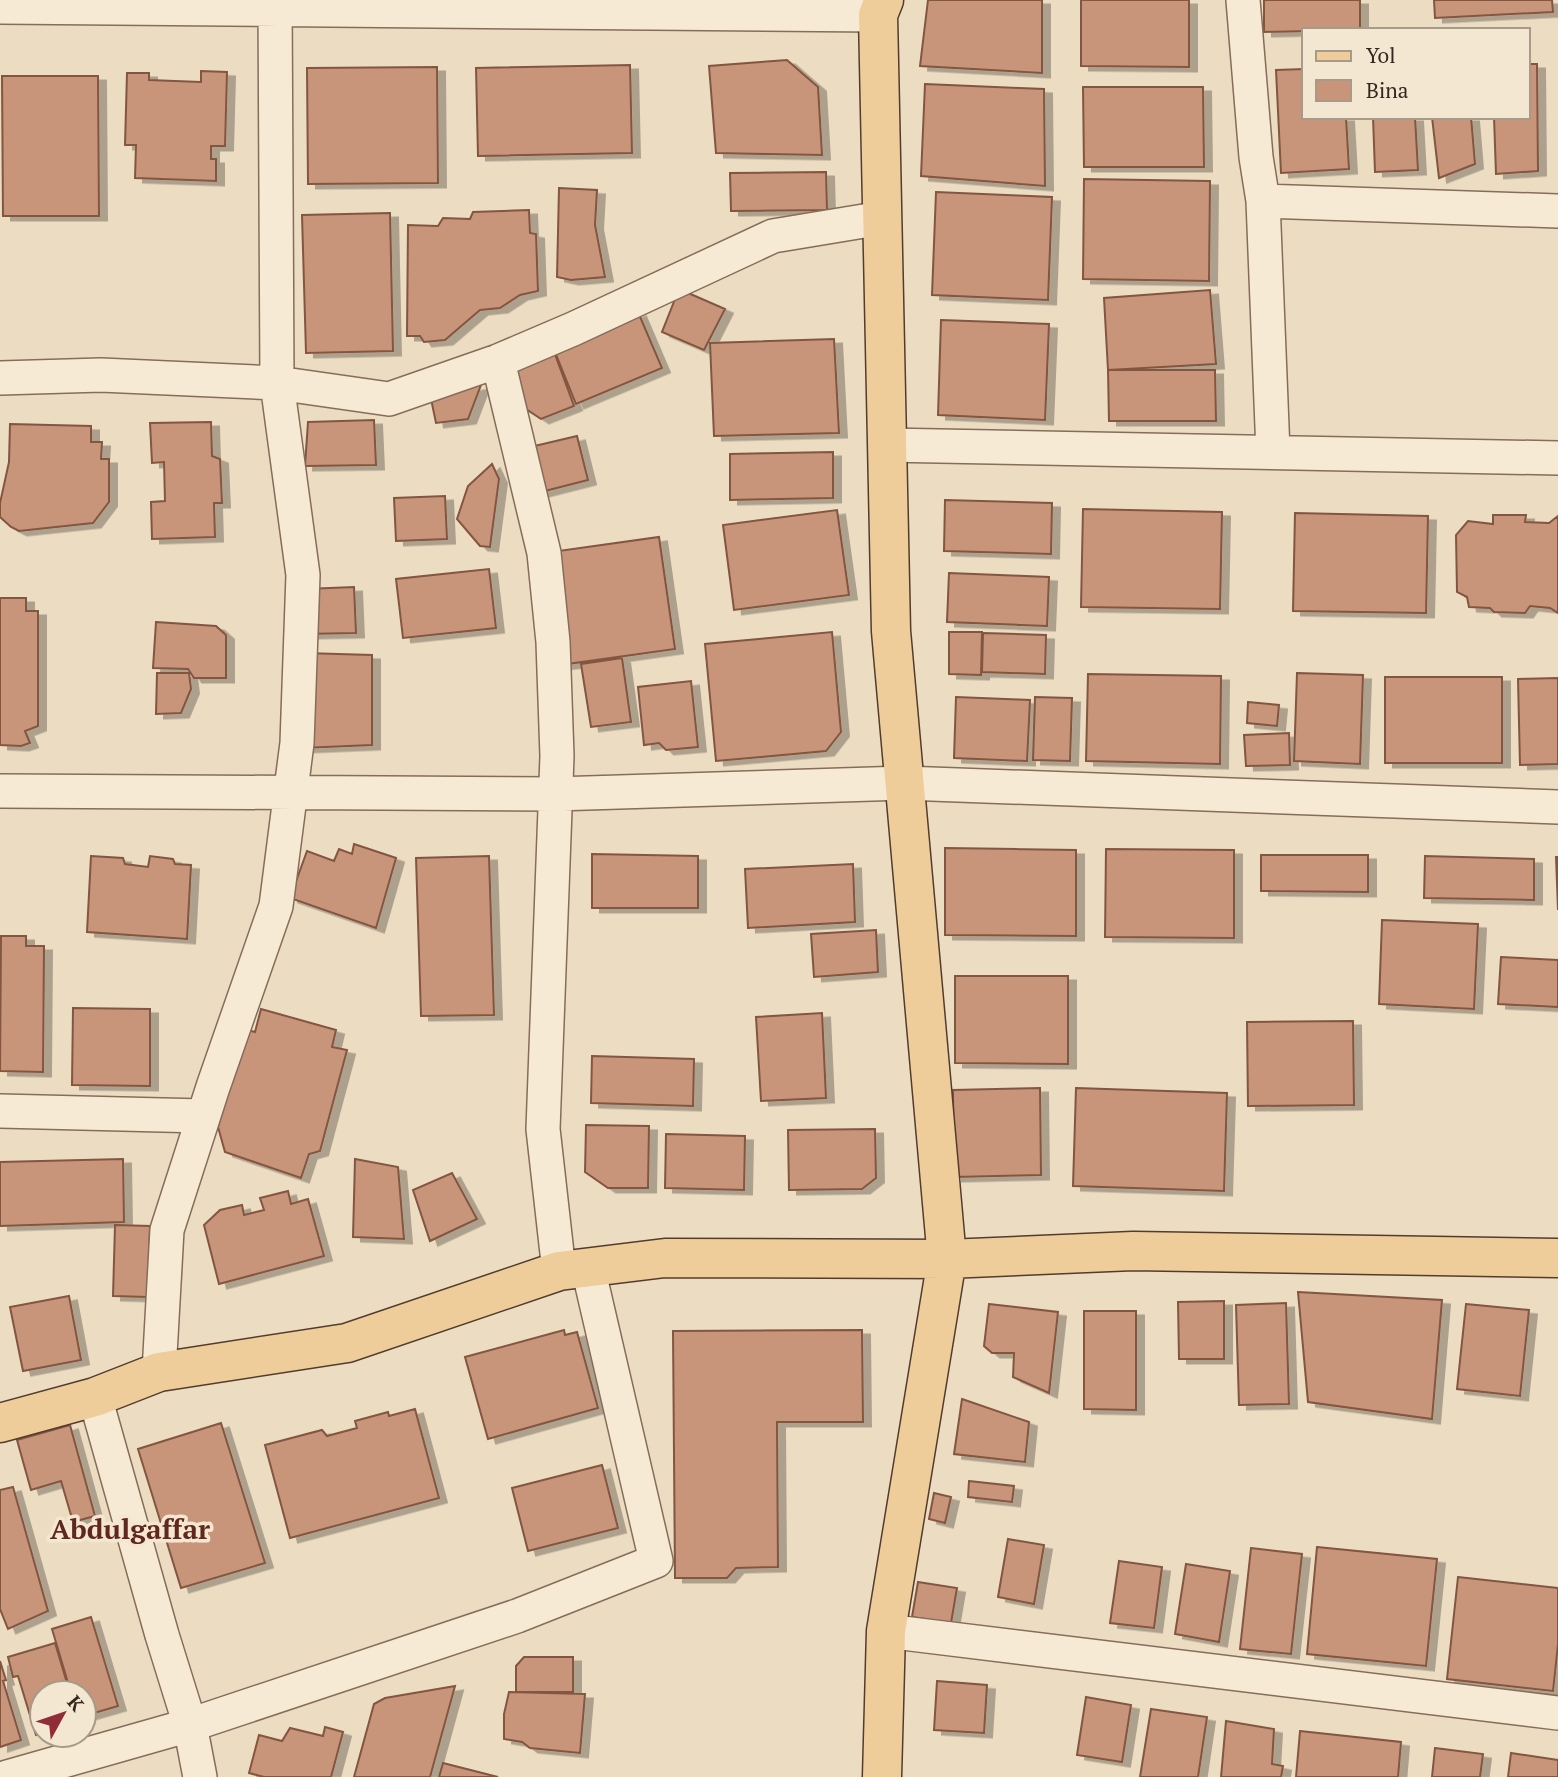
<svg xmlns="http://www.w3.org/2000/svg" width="1558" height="1777" viewBox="0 0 1558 1777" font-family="'PT Serif',serif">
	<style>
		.building { fill: #c8947a; stroke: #835641; stroke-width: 2; filter: url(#shadow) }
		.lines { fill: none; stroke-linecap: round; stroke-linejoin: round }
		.minor-casing { stroke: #856d5a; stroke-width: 36 }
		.major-casing { stroke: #533c2e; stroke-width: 41 }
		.minor { stroke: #f7ead5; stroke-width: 33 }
		.major { stroke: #eecd9b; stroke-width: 38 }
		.labels { text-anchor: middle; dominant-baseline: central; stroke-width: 7; stroke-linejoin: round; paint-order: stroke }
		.district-label { font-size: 28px; font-weight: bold; fill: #60271f; stroke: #f4e7d1 }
	</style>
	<defs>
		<filter id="shadow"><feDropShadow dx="8" dy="4.5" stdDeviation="0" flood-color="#0004"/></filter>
	</defs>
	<rect width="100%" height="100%" fill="#ecdcc2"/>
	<path class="building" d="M 928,0 L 1042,0 L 1042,73 L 920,66 Z
		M 1081,0 L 1189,0 L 1189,67 L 1081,66 Z
		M 1264,0 L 1360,0 L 1360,30 L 1264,32 Z
		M 1434,0 L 1552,0 L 1553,12 L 1435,18 Z
		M 787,60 L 818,87 L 822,155 L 716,153 L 709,66 Z
		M 1528,64 L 1537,64 L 1538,171 L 1496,174 L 1494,117 L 1528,117 Z
		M 630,65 L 632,153 L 478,156 L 476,68 Z
		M 437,67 L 438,183 L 308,184 L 307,68 Z
		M 1304,69 L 1304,117 L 1346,117 L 1349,169 L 1281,173 L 1276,70 Z
		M 201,71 L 227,72 L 225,146 L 211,146 L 211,159 L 216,159 L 216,181 L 135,178 L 136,145 L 125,145 L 127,73 L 149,73 L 149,80 L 201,82 Z
		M 2,76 L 98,76 L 99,216 L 3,216 Z
		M 925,84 L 1044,89 L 1045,186 L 921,176 Z
		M 1083,87 L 1203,87 L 1204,167 L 1084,167 Z
		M 1373,117 L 1415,117 L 1418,170 L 1375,172 Z
		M 1432,117 L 1471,117 L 1475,164 L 1439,178 Z
		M 826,172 L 827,210 L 731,211 L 730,173 Z
		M 1084,179 L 1210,181 L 1209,281 L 1083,279 Z
		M 559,188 L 597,190 L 595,225 L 605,277 L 571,280 L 557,277 Z
		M 936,192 L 1052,197 L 1048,300 L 932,295 Z
		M 529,210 L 530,233 L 536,234 L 538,291 L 520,295 L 500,308 L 480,310 L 445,340 L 424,342 L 420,336 L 407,336 L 408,225 L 438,226 L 443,218 L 470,219 L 473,212 Z
		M 390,213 L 393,351 L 306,353 L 302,215 Z
		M 679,289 L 725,309 L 704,350 L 662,332 Z
		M 1210,290 L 1216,364 L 1108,370 L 1104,298 Z
		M 638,312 L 662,368 L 576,404 L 553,347 Z
		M 941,320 L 1049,324 L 1045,420 L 938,415 Z
		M 834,339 L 839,433 L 714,436 L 710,343 Z
		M 553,349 L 574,406 L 541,419 L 517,403 L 503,367 Z
		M 1108,370 L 1215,370 L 1216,421 L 1109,421 Z
		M 481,385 L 468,419 L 436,423 L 430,394 Z
		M 374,420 L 376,465 L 305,466 L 308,422 Z
		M 211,422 L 212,456 L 220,459 L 222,503 L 214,503 L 215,537 L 152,539 L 151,502 L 165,501 L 164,462 L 152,463 L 150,423 Z
		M 10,424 L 91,426 L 91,442 L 102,442 L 101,459 L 109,459 L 109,502 L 93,523 L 19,531 L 11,527 L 0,517 L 0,503 L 9,462 Z
		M 577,436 L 588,480 L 537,493 L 526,448 Z
		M 833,452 L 833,498 L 730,500 L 730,454 Z
		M 492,464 L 499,479 L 490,547 L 480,546 L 457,519 L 468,486 Z
		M 445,496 L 447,539 L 396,541 L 394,498 Z
		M 945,500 L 1052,503 L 1051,554 L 944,551 Z
		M 1083,509 L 1222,512 L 1220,609 L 1081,607 Z
		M 837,510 L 849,595 L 734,610 L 723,525 Z
		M 1295,513 L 1428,516 L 1426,613 L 1293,611 Z
		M 1493,515 L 1526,515 L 1525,522 L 1549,523 L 1558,516 L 1558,613 L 1550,608 L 1530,606 L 1525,613 L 1494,612 L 1490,608 L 1469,607 L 1467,597 L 1457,592 L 1456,535 L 1468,521 L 1493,524 Z
		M 659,537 L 675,649 L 560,665 L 544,553 Z
		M 489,569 L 496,628 L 403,638 L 396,579 Z
		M 949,573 L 1049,577 L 1047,626 L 947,622 Z
		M 354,587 L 356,633 L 303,634 L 305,589 Z
		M 0,598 L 26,598 L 26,611 L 38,611 L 38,726 L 25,731 L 30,743 L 21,746 L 0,745 Z
		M 156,622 L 216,626 L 226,635 L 226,678 L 194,678 L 188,669 L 153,668 Z
		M 832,632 L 841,732 L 826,751 L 716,761 L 705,644 Z
		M 949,632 L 982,632 L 981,675 L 949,674 Z
		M 983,633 L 1046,635 L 1045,674 L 982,672 Z
		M 304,653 L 372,655 L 372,745 L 301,748 Z
		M 622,658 L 631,722 L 591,727 L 581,664 Z
		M 157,673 L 189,673 L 191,689 L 181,713 L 156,714 Z
		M 1297,673 L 1363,675 L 1360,764 L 1294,761 Z
		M 1088,674 L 1221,676 L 1220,764 L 1086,761 Z
		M 1385,677 L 1502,677 L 1502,763 L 1385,763 Z
		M 1558,678 L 1558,764 L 1520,765 L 1518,679 Z
		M 691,681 L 698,747 L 666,750 L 659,743 L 644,745 L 638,687 Z
		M 956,697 L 1030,700 L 1027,761 L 954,758 Z
		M 1035,697 L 1072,698 L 1070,761 L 1033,760 Z
		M 1248,702 L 1279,705 L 1277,726 L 1247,723 Z
		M 1289,733 L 1290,765 L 1246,766 L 1244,735 Z
		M 354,844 L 396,858 L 376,928 L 290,898 L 307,851 L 334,861 L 339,849 L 352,854 Z
		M 945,848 L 1076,850 L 1076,936 L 945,935 Z
		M 1106,849 L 1234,850 L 1234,938 L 1105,937 Z
		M 592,854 L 698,856 L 698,908 L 592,908 Z
		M 1261,855 L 1368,855 L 1368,892 L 1261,891 Z
		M 91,856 L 123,858 L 125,864 L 148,867 L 150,856 L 173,859 L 175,864 L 191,865 L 187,939 L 87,932 Z
		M 489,856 L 494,1015 L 421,1016 L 416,858 Z
		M 1425,856 L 1534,859 L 1534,900 L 1424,898 Z
		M 1556,857 L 1558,857 L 1558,910 Z
		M 853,864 L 855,922 L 748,928 L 745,869 Z
		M 1382,920 L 1478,924 L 1474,1009 L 1379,1004 Z
		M 876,930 L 878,972 L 814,977 L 811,934 Z
		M 1,936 L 26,936 L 26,946 L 44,946 L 43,1072 L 0,1071 Z
		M 1501,957 L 1558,960 L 1558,1007 L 1498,1004 Z
		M 955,976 L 1068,976 L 1068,1064 L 955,1063 Z
		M 73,1008 L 150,1009 L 150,1086 L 72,1085 Z
		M 261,1009 L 336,1030 L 332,1047 L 347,1050 L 320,1151 L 309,1154 L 301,1178 L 225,1152 L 218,1127 L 244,1029 L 255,1032 Z
		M 822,1013 L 826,1098 L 761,1101 L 756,1017 Z
		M 1353,1021 L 1354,1105 L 1248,1106 L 1247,1022 Z
		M 592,1056 L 694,1059 L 693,1106 L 591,1103 Z
		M 1040,1088 L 1041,1175 L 954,1177 L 953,1090 Z
		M 1076,1088 L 1227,1093 L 1224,1191 L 1073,1186 Z
		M 586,1125 L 649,1126 L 648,1188 L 608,1188 L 585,1172 Z
		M 875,1129 L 876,1178 L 862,1189 L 789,1190 L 788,1130 Z
		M 666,1134 L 745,1136 L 744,1190 L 665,1188 Z
		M 123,1159 L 124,1222 L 0,1226 L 0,1162 Z
		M 355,1159 L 398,1167 L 404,1239 L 353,1237 Z
		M 452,1173 L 477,1219 L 430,1241 L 413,1190 Z
		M 288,1191 L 291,1204 L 308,1199 L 324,1256 L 219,1284 L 204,1225 L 220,1210 L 242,1205 L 244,1215 L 264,1210 L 260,1198 Z
		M 115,1225 L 150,1226 L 148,1297 L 113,1296 Z
		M 1298,1292 L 1442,1300 L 1432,1419 L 1308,1402 Z
		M 69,1296 L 81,1360 L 23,1371 L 10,1307 Z
		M 1224,1301 L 1224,1359 L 1179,1359 L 1178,1302 Z
		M 1286,1303 L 1289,1404 L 1239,1405 L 1236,1305 Z
		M 989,1304 L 1058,1312 L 1049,1393 L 1013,1377 L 1014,1353 L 992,1353 L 984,1346 Z
		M 1466,1304 L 1529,1310 L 1520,1396 L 1457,1389 Z
		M 1084,1311 L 1136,1311 L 1136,1410 L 1084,1409 Z
		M 564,1330 L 565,1335 L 577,1332 L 598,1408 L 488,1439 L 465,1357 Z
		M 862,1330 L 863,1422 L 777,1422 L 778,1567 L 736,1568 L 727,1578 L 675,1578 L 673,1331 Z
		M 962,1399 L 1029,1422 L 1025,1462 L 954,1454 Z
		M 415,1409 L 439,1498 L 290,1538 L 265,1445 L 322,1430 L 327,1436 L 357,1428 L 355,1421 L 388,1412 L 389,1416 Z
		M 221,1423 L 265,1563 L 181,1588 L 138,1449 Z
		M 70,1425 L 95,1516 L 73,1522 L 61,1481 L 31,1490 L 17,1440 Z
		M 602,1465 L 618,1528 L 528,1551 L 512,1488 Z
		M 969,1481 L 1014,1486 L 1012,1502 L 968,1497 Z
		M 13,1487 L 48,1611 L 8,1629 L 0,1609 L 0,1490 Z
		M 934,1493 L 951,1497 L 945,1523 L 929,1519 Z
		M 1008,1539 L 1044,1545 L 1034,1604 L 998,1597 Z
		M 1317,1547 L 1437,1559 L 1426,1666 L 1307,1654 Z
		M 1251,1548 L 1302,1554 L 1291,1654 L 1240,1649 Z
		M 1119,1561 L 1162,1567 L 1154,1628 L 1110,1623 Z
		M 1186,1564 L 1230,1571 L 1219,1642 L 1175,1634 Z
		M 1458,1577 L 1558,1588 L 1558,1644 L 1553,1691 L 1447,1679 Z
		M 918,1582 L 957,1588 L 951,1623 L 912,1617 Z
		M 91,1617 L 118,1706 L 84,1716 L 84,1693 L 71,1693 L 52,1629 Z
		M 55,1643 L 70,1693 L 42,1693 L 42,1733 L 36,1735 L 18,1676 L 13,1677 L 8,1657 Z
		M 524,1657 L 573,1657 L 573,1692 L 516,1692 L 516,1666 Z
		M 0,1661 L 6,1680 L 3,1681 L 21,1740 L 0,1747 Z
		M 937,1681 L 987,1685 L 984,1733 L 934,1730 Z
		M 455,1686 L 430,1777 L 354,1777 L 374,1704 L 385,1698 Z
		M 509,1692 L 585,1694 L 580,1753 L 530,1748 L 522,1742 L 504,1739 L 504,1714 Z
		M 1086,1697 L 1131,1705 L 1122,1762 L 1077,1755 Z
		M 1151,1709 L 1207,1717 L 1198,1777 L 1140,1777 Z
		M 1226,1721 L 1274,1729 L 1272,1764 L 1283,1766 L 1281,1777 L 1221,1777 Z
		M 325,1727 L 343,1732 L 331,1777 L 264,1777 L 249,1773 L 259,1735 L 282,1741 L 290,1728 L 323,1736 Z
		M 1300,1731 L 1401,1742 L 1398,1777 L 1296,1777 Z
		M 1435,1748 L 1483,1754 L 1480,1777 L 1432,1777 Z
		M 1511,1753 L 1558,1760 L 1558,1777 L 1508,1777 Z
		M 443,1763 L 498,1777 L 439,1777 Z"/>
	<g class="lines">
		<g class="minor-casing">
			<path id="minor" d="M 1243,0 L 1256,157 L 1263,201 L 1273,452
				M 0,7 L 878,15
				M 1263,201 L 1558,211
				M 498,361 L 544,553 L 553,642 L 557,756 L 543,1129 L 559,1271
				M 0,378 L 101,375 L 277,383 L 389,399 L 498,361 L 573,329 L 773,236 L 882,218
				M 886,445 L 1558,458
				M 0,791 L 555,794 L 904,783 L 1558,807
				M 0,1111 L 203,1116
				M 159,1372 L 167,1230 L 213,1087 L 276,906 L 297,743 L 303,575 L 277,383 L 275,0
				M 95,1397 L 162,1635 L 190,1725 L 200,1777
				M 886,1631 L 1558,1713
				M 7,1777 L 190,1725 L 517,1616 L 656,1561 L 588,1268"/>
		</g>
		<g class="major-casing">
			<path id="major" d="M 0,1423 L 95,1397 L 159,1372 L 347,1343 L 559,1271 L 665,1258 L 947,1259 L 1133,1251 L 1558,1258
				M 882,1777 L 886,1631 L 947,1259 L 891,631 L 878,15 L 884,0"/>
		</g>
		<use href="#minor" class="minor"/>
		<use href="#major" class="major"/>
	</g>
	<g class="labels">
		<g class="district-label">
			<text x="130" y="1528">Abdulgaffar</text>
		</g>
	</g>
	<rect x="1302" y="28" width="228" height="91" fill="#f4e7d1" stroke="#a89a89" stroke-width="2"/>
	<rect x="1316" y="51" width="35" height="10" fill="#eecd9b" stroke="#a89a89" stroke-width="2"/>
	<text x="1366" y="63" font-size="21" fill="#35271e">Yol</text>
	<rect x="1316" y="80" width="35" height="21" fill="#c8947a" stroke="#a89a89" stroke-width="2"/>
	<text x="1366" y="98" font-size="21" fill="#35271e">Bina</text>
	<g transform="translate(63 1714) rotate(50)"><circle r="33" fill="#f4e7d1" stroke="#a89a89" stroke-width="2"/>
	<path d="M0-5L12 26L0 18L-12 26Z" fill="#912d36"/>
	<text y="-10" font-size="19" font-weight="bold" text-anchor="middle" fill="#35271e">K</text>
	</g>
</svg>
